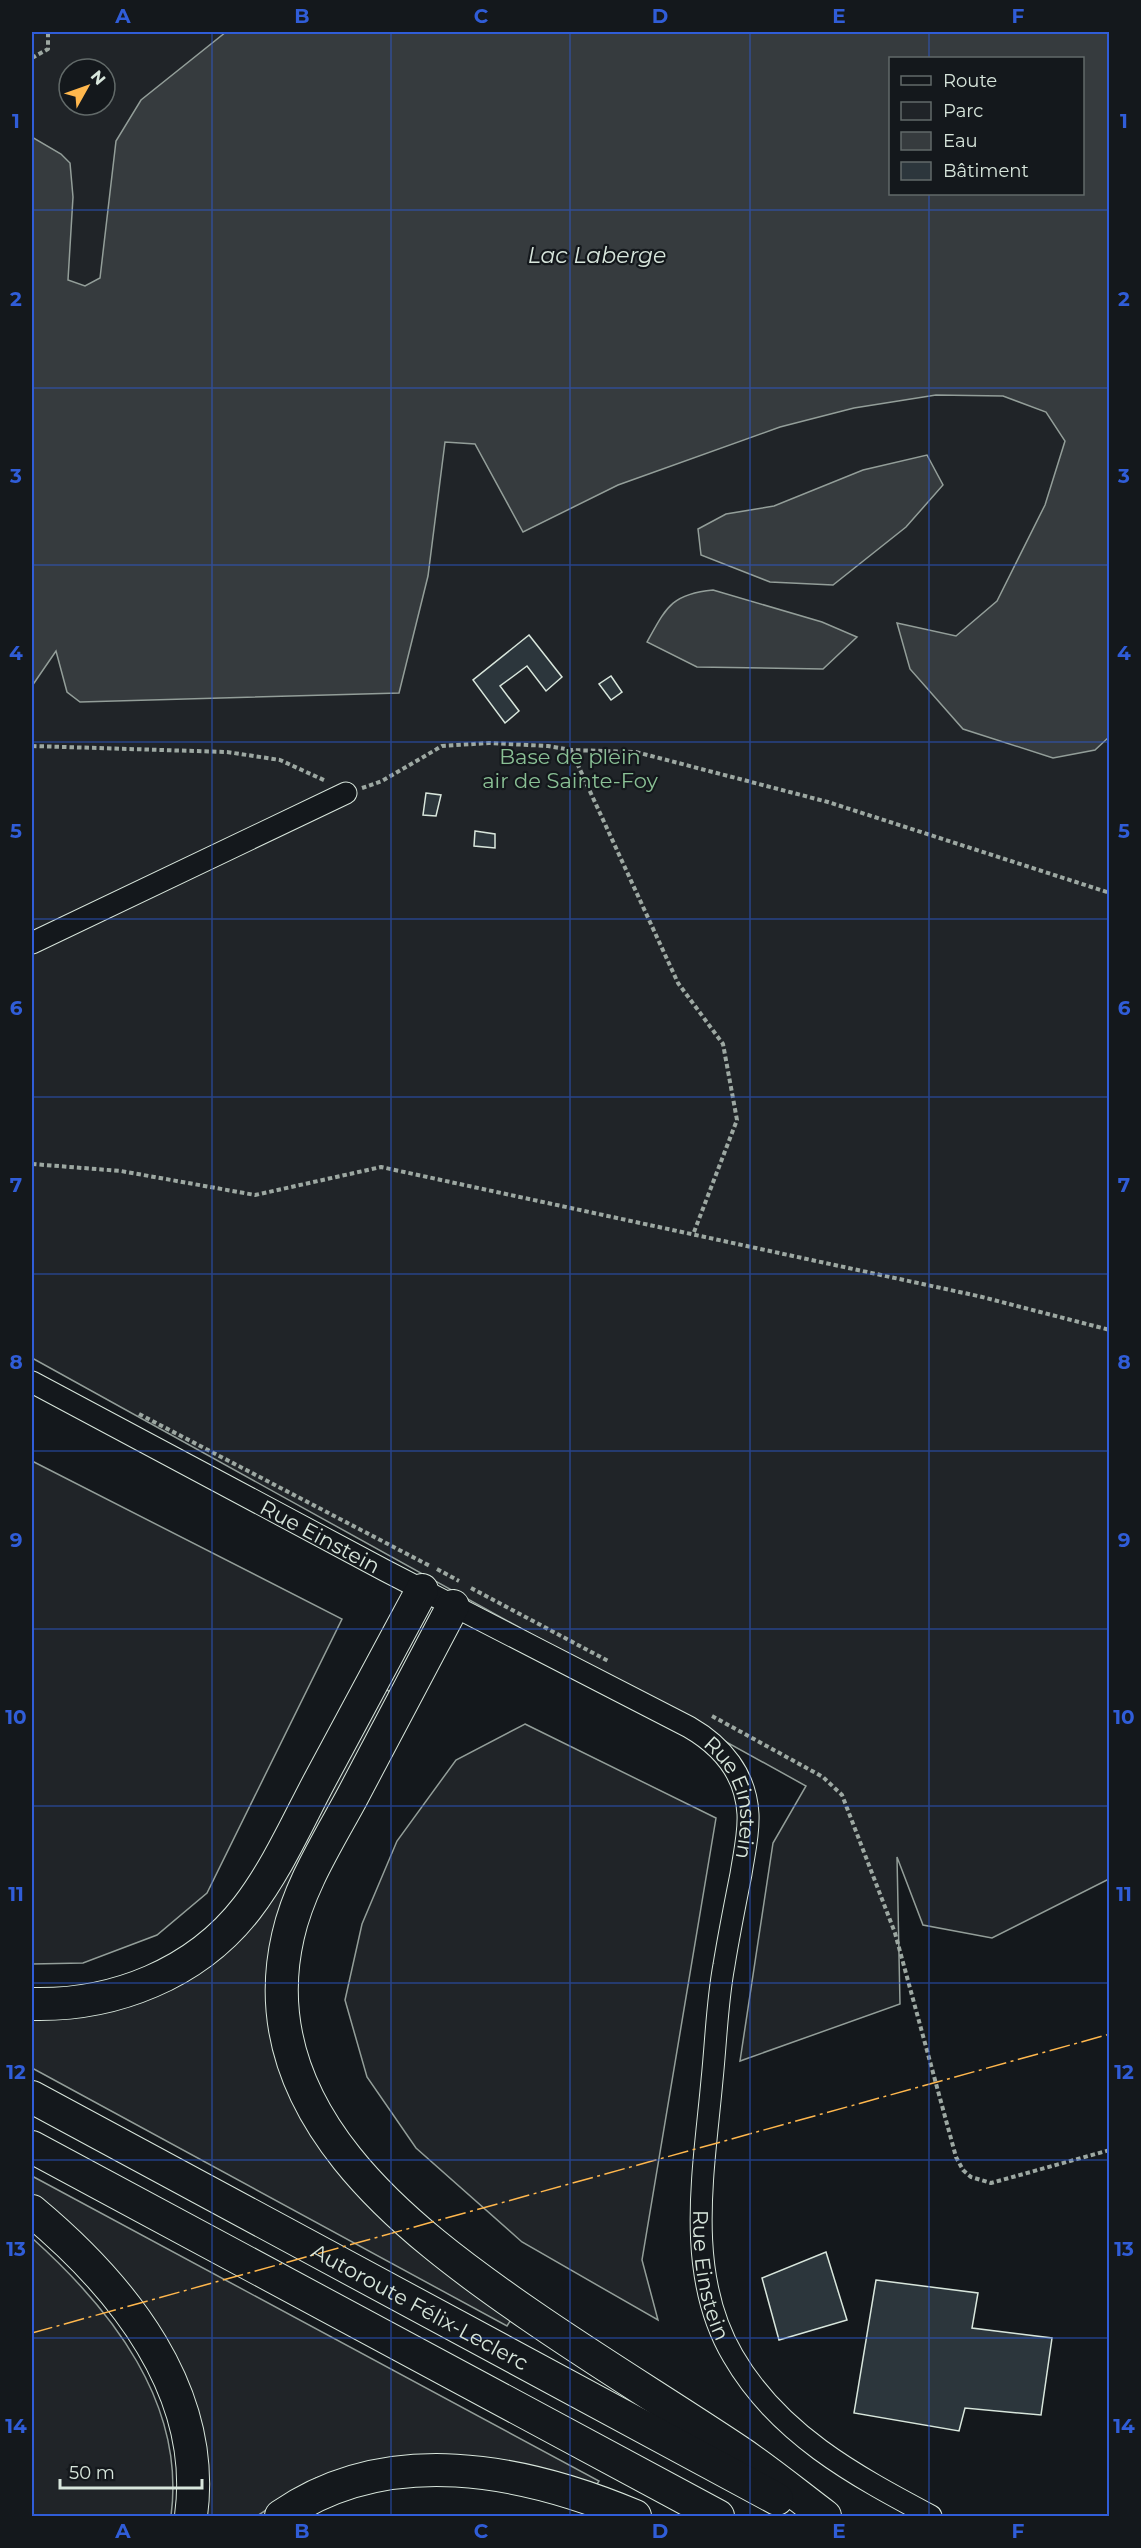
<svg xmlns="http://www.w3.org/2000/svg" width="1141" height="2548" viewBox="0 0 1141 2548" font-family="Montserrat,sans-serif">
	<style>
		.green { fill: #202428; stroke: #939e99; stroke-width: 1.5; fill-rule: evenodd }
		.water { fill: #363b3e; stroke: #939e99; stroke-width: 1.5; fill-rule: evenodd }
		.building { fill: #2c363c; stroke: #d8e6dc; stroke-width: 1.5 }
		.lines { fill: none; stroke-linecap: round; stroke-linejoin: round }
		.minor-casing { stroke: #d8e6dc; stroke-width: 23 }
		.highway-casing { stroke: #d8e6dc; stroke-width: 34 }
		.path { stroke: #9da8a2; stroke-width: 4; stroke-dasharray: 4.5 3; stroke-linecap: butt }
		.minor { stroke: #14181c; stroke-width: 21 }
		.highway { stroke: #14181c; stroke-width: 32 }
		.power { stroke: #ffb74d; stroke-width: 1.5; stroke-dasharray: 21 4.5 3 4.5; stroke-linecap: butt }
		.grid { fill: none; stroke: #305dd8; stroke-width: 1.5; stroke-opacity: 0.55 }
		.labels { text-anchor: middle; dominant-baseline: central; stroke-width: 4.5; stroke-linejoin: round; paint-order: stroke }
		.park-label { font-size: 21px; fill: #8ac095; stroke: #14181c }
		.street-label { font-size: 21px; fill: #d8e6dc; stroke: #14181c }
		.water-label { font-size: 22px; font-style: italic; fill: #d8e6dc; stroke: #14181c }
		.neatline { fill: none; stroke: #305dd8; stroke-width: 2 }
		.grid-label { font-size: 20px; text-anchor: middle; font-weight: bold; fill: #305dd8 }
	</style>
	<rect width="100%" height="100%" fill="#14181c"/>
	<path class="green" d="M 32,32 L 1109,32 L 1109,1879 L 992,1938 L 923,1925 L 897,1857 L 900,2004 L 740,2061 L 773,1843 L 806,1786 L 32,1358 ZM 890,58 L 1082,58 L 1082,194 L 890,194 ZM 69,69 L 105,69 L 105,105 L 69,105 Z
		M 32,1461 L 342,1619 L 207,1893 L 157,1935 L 83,1963 L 32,1964 Z
		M 382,1687 L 394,1694 L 292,1881 L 283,2074 L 512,2318 L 507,2326 L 32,2068 L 32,2016 L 196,1972 Z
		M 525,1724 L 716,1818 L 642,2260 L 658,2320 L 522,2242 L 416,2148 L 367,2077 L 345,2000 L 362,1924 L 397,1841 L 456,1760 Z
		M 32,2176 L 599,2481 L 594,2489 L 459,2455 L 421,2455 L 381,2459 L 316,2478 L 257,2516 L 205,2516 L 201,2437 L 32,2197 Z
		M 32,2238 C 111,2309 186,2403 171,2516 L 32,2516 Z"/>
	<path class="water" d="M 226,32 L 1109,32 L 1109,737 L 1095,750 L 1053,758 L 963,729 L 910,669 L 897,623 L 956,636 L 997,601 L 1045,505 L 1065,441 L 1046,412 L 1003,396 L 936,395 L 854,408 L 780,427 L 618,485 L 523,532 L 475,444 L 445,442 L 428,576 L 399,693 L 80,702 L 67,692 L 56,651 L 32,686 L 32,137 L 61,154 L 70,163 L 73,197 L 68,280 L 85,286 L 100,278 L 116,141 L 141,100 ZM 890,58 L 1082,58 L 1082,194 L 890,194 Z
		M 927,455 L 943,485 L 906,527 L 833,585 L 770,582 L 701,555 L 698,529 L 726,514 L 774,506 L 863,470 Z
		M 713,590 L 822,622 L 857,637 L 823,669 L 697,667 L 647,642 C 666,608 671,594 713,590 Z"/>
	<path class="building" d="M 529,635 L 562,677 L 546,691 L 527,666 L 500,686 L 519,711 L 505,723 L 473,680 Z
		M 611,676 L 622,692 L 611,700 L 599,684 Z
		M 426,793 L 441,795 L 436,816 L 423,815 Z
		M 475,831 L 495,834 L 495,848 L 474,846 Z
		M 826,2252 L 847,2320 L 779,2340 L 762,2278 Z
		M 876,2280 L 978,2293 L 972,2328 L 1052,2338 L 1041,2415 L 965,2408 L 959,2431 L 854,2413 Z"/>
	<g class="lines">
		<g class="minor-casing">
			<g id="minor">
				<path d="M 32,943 L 346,793"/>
				<path id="s1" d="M 32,1382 L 386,1571 L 689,1727 C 722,1746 746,1775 748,1814 C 749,1834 744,1854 741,1874 C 735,1904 729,1934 724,1965 C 717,2002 716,2042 712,2080 C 704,2170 684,2273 733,2356 C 778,2434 854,2475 931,2516"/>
			</g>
		</g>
		<g class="highway-casing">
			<g id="highway">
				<path d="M 453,1606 C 419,1670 385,1735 351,1799 C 327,1843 299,1887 288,1936 C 248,2110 405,2229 530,2315 C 598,2362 669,2405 738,2451 C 768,2471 797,2495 825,2516"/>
				<path d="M 32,2004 C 114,2006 196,1974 247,1908 C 277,1869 298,1821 321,1778 C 355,1715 388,1653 422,1590"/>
				<path id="s2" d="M 32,2097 L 777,2499"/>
				<path d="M 32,2147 L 718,2516"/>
				<path d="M 32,2211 C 122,2286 208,2391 191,2516"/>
				<path d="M 281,2516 C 388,2442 523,2469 635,2516"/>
			</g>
		</g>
		<path class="path" d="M 32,58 L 48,49 L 48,32
			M 32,746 L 227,752 L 280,760 L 326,781
			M 571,750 L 678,983 L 723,1044 L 737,1120 L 694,1232
			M 362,788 L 382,781 L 442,746 L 489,743 L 548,746 L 571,750 L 636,752 L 828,802 L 1110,893
			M 32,1164 L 121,1171 L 255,1195 L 381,1167 L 978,1296 L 1110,1330
			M 139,1414 L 430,1566
			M 437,1569 L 459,1581
			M 471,1588 L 610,1662
			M 712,1716 L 823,1777 L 842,1795 L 895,1933 L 956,2157 L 963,2170 L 971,2177 L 991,2183 L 1110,2150"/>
		<use href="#minor" class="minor"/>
		<use href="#highway" class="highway"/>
		<path class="power" d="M 32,2333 L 1110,2034"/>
	</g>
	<path class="grid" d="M 212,32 L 212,2516M 391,32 L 391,2516M 570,32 L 570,2516M 750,32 L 750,2516M 929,32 L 929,58M 929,194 L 929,2516M 32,210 L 1110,210M 32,388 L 1110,388M 32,565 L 1110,565M 32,742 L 1110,742M 32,919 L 1110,919M 32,1097 L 1110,1097M 32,1274 L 1110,1274M 32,1451 L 1110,1451M 32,1629 L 1110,1629M 32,1806 L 1110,1806M 32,1983 L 1110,1983M 32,2160 L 1110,2160M 32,2338 L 1110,2338"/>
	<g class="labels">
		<g class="park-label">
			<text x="570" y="756">Base de plein<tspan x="570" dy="24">air de Sainte-Foy</tspan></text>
		</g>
		<g class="street-label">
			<text stroke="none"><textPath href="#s1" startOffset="327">Rue Einstein</textPath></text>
			<text stroke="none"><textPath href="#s1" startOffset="831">Rue Einstein</textPath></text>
			<text stroke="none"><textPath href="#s1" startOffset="1317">Rue Einstein</textPath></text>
			<text stroke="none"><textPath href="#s2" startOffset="441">Autoroute Félix-Leclerc</textPath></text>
		</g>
		<g class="water-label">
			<text x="597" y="255">Lac Laberge</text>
		</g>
	</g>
	<rect width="1141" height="2548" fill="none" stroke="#14181c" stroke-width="66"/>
	<rect x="889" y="57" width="195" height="138" fill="#14181c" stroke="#626a69" stroke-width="1.5"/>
	<rect x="901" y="76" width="30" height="9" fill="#14181c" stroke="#626a69" stroke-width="1.5"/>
	<text x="943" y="87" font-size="18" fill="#d8e6dc">Route</text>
	<rect x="901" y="102" width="30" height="18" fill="#202428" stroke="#626a69" stroke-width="1.5"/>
	<text x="943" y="117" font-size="18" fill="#d8e6dc">Parc</text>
	<rect x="901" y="132" width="30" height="18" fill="#363b3e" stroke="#626a69" stroke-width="1.5"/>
	<text x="943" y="147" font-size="18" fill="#d8e6dc">Eau</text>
	<rect x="901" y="162" width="30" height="18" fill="#2c363c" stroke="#626a69" stroke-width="1.5"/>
	<text x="943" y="177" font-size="18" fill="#d8e6dc">Bâtiment</text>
	<g transform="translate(87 87) rotate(50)"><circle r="28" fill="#14181c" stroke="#626a69" stroke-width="1.5"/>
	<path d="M0-4.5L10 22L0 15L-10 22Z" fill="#ffb74d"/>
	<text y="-9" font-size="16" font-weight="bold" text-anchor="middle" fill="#d8e6dc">N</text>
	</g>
	<path d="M60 2479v9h142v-9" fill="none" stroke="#d8e6dc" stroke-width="3"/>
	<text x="69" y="2479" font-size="18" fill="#d8e6dc" stroke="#14181c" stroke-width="4.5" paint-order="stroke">50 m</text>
	<rect x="33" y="33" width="1075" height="2482" class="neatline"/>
	<g class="grid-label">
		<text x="123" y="23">A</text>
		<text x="302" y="23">B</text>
		<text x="481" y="23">C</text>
		<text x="660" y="23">D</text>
		<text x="839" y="23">E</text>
		<text x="1018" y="23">F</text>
		<text x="16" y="128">1</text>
		<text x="1124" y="128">1</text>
		<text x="16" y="306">2</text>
		<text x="1124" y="306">2</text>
		<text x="16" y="483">3</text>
		<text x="1124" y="483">3</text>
		<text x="16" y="660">4</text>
		<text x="1124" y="660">4</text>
		<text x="16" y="838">5</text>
		<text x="1124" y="838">5</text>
		<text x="16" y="1015">6</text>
		<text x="1124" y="1015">6</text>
		<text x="16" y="1192">7</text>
		<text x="1124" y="1192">7</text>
		<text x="16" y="1369">8</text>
		<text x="1124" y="1369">8</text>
		<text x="16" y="1547">9</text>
		<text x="1124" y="1547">9</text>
		<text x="16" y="1724">10</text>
		<text x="1124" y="1724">10</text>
		<text x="16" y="1901">11</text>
		<text x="1124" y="1901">11</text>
		<text x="16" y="2079">12</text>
		<text x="1124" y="2079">12</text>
		<text x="16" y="2256">13</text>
		<text x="1124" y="2256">13</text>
		<text x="16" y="2433">14</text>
		<text x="1124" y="2433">14</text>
		<text x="123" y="2538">A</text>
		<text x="302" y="2538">B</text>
		<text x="481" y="2538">C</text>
		<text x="660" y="2538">D</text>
		<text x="839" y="2538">E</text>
		<text x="1018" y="2538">F</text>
	</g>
</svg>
